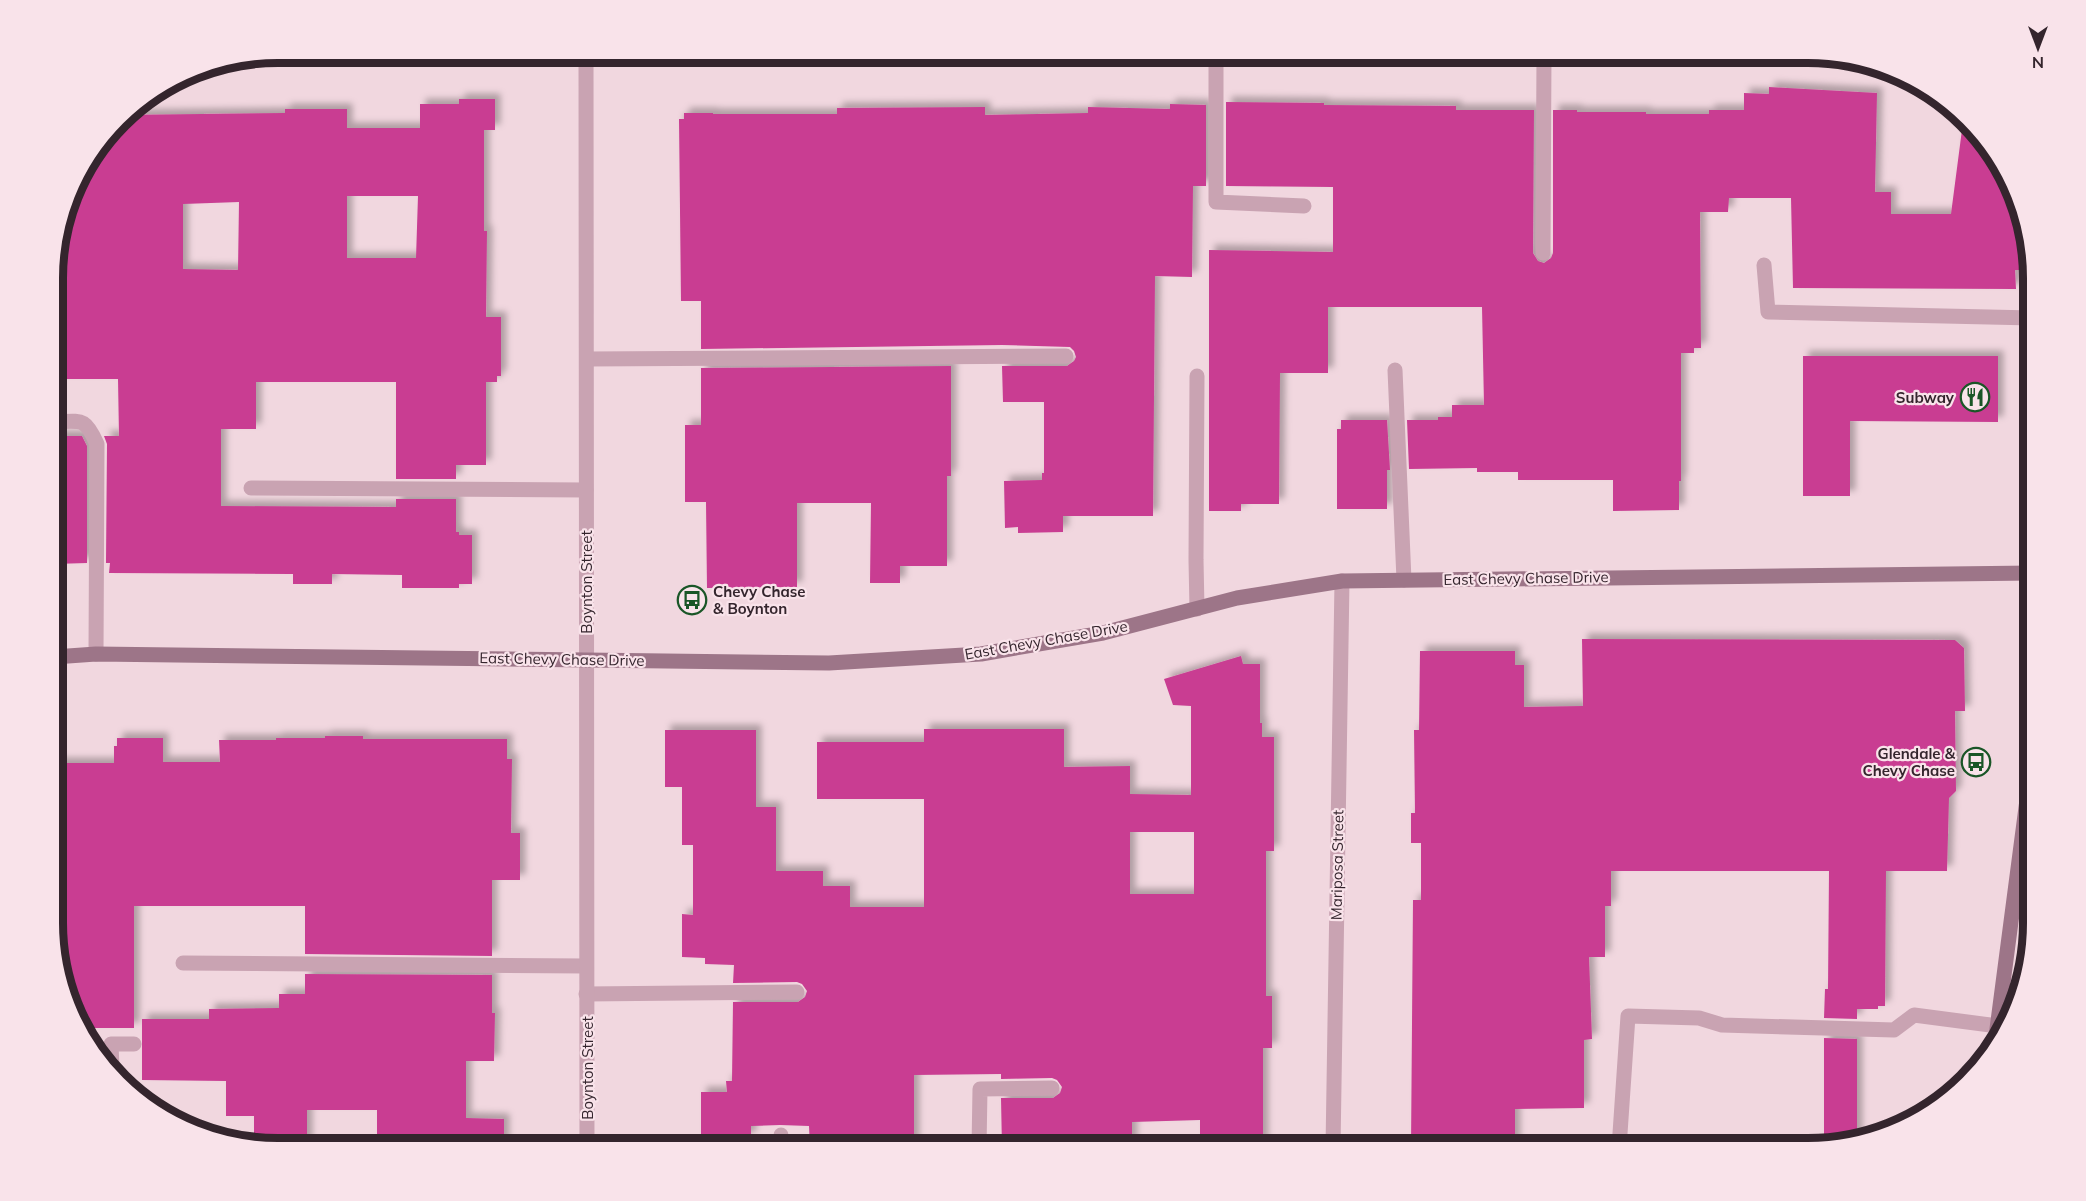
<svg xmlns="http://www.w3.org/2000/svg" width="2086" height="1201" viewBox="0 0 2086 1201" font-family="Mulish,sans-serif">
	<style>
		.building { fill: #c93d92; fill-rule: evenodd; filter: url(#shadow) }
		.lines { fill: none; stroke-linecap: round; stroke-linejoin: round }
		.service { stroke: #c9a3b2; stroke-width: 15 }
		.minor { stroke: #c9a3b2; stroke-width: 15 }
		.secondary { stroke: #9d7588; stroke-width: 15 }
		.labels { text-anchor: middle; dominant-baseline: central; stroke-width: 4.5; stroke-linejoin: round; paint-order: stroke }
		.poi-label { font-size: 15px; font-weight: bold; fill: #34252d; stroke: #f9e3ea; text-anchor: end }
		.street-label { font-size: 15px; fill: #34252d; stroke: #f9e3ea }
		.rim { fill: none; stroke: #34252d; stroke-width: 8 }
	</style>
	<defs>
		<filter id="shadow"><feDropShadow dx="5.5" dy="-5.5" stdDeviation="3" flood-color="#0004"/></filter>
	</defs>
	<rect width="100%" height="100%" fill="#f1d7df"/>
	<path class="building" d="M 1769,87 L 1877,93 L 1875,192 L 1891,192 L 1891,214 L 1951,214 L 1963,122 L 1996,153 L 2021,205 L 2025,224 L 2024,270 L 2015,270 L 2016,289 L 1793,288 L 1791,198 L 1729,198 L 1728,212 L 1700,212 L 1701,348 L 1694,348 L 1694,353 L 1681,353 L 1681,481 L 1679,481 L 1679,510 L 1613,511 L 1613,480 L 1518,480 L 1518,472 L 1477,472 L 1477,468 L 1409,469 L 1407,420 L 1438,420 L 1438,417 L 1452,417 L 1452,405 L 1484,405 L 1482,307 L 1328,307 L 1328,373 L 1280,373 L 1279,504 L 1241,504 L 1241,511 L 1209,511 L 1209,250 L 1333,252 L 1333,187 L 1226,186 L 1226,102 L 1324,103 L 1324,105 L 1456,106 L 1456,110 L 1534,110 L 1533,253 L 1538,261 L 1544,263 L 1551,258 L 1553,253 L 1553,110 L 1577,110 L 1577,112 L 1646,112 L 1646,114 L 1709,114 L 1709,110 L 1744,110 L 1744,93 L 1769,94 Z
		M 459,99 L 495,99 L 495,130 L 484,130 L 484,231 L 487,231 L 486,317 L 501,317 L 501,376 L 497,376 L 497,382 L 486,382 L 486,465 L 456,465 L 456,479 L 396,479 L 396,382 L 256,382 L 256,429 L 221,429 L 221,506 L 396,507 L 396,499 L 456,499 L 456,532 L 459,532 L 459,535 L 472,535 L 472,584 L 459,584 L 459,588 L 402,588 L 402,575 L 332,574 L 332,584 L 293,584 L 293,574 L 109,573 L 110,563 L 106,563 L 107,444 L 104,436 L 119,436 L 118,379 L 54,379 L 54,249 L 76,178 L 124,115 L 285,113 L 285,109 L 347,109 L 347,128 L 420,128 L 420,104 L 459,104 ZM 347,196 L 418,196 L 416,258 L 347,258 ZM 239,202 L 238,270 L 183,269 L 183,204 Z
		M 1170,104 L 1206,105 L 1206,186 L 1193,186 L 1192,277 L 1155,276 L 1153,516 L 1063,516 L 1063,532 L 1018,533 L 1018,527 L 1005,528 L 1004,481 L 1042,480 L 1042,473 L 1044,473 L 1044,402 L 1003,402 L 1002,366 L 1067,366 L 1074,361 L 1076,357 L 1074,351 L 1070,347 L 1002,345 L 701,349 L 701,301 L 681,301 L 679,119 L 684,119 L 684,113 L 713,113 L 713,114 L 837,114 L 837,108 L 985,107 L 985,115 L 1088,113 L 1088,107 L 1170,109 Z
		M 1803,356 L 1998,356 L 1998,422 L 1850,421 L 1850,496 L 1803,496 Z
		M 951,366 L 951,476 L 947,476 L 947,566 L 900,566 L 900,583 L 870,583 L 871,503 L 797,503 L 797,587 L 707,588 L 706,502 L 685,502 L 685,425 L 701,425 L 701,368 Z
		M 1341,420 L 1387,420 L 1390,470 L 1387,470 L 1387,509 L 1337,509 L 1337,429 L 1341,429 Z
		M 54,436 L 82,436 L 87,446 L 87,563 L 54,564 Z
		M 1582,639 L 1955,640 L 1964,648 L 1965,711 L 1955,711 L 1956,791 L 1949,798 L 1947,871 L 1886,871 L 1885,1006 L 1878,1006 L 1878,1009 L 1857,1009 L 1857,1019 L 1824,1018 L 1825,989 L 1828,989 L 1829,871 L 1611,871 L 1611,906 L 1605,906 L 1605,957 L 1589,957 L 1592,1039 L 1584,1040 L 1584,1108 L 1515,1109 L 1515,1148 L 1411,1148 L 1413,900 L 1421,900 L 1421,843 L 1411,843 L 1411,813 L 1415,813 L 1414,730 L 1419,730 L 1420,651 L 1515,651 L 1515,665 L 1524,665 L 1524,707 L 1583,706 Z
		M 1241,656 L 1243,664 L 1260,664 L 1260,723 L 1262,723 L 1262,737 L 1274,737 L 1274,851 L 1266,851 L 1266,996 L 1272,996 L 1272,1048 L 1263,1048 L 1263,1148 L 1200,1148 L 1200,1120 L 1132,1122 L 1132,1148 L 1002,1148 L 1001,1098 L 1053,1098 L 1060,1093 L 1062,1087 L 1057,1080 L 1052,1078 L 1001,1079 L 1001,1074 L 914,1075 L 914,1148 L 810,1148 L 809,1126 L 780,1125 L 751,1126 L 751,1137 L 743,1137 L 743,1148 L 701,1148 L 701,1092 L 727,1092 L 726,1081 L 732,1081 L 733,1002 L 798,1002 L 805,997 L 807,991 L 802,984 L 797,982 L 733,983 L 734,965 L 705,964 L 705,958 L 682,957 L 682,914 L 693,915 L 693,845 L 682,845 L 682,787 L 665,787 L 665,730 L 756,730 L 756,807 L 776,807 L 776,871 L 823,871 L 823,886 L 850,886 L 850,907 L 924,907 L 924,799 L 817,799 L 817,742 L 924,742 L 924,729 L 1064,729 L 1064,767 L 1130,766 L 1130,794 L 1191,795 L 1191,706 L 1173,705 L 1164,679 ZM 1130,832 L 1194,832 L 1194,894 L 1130,894 Z
		M 325,736 L 363,736 L 363,739 L 507,739 L 507,759 L 512,759 L 511,833 L 520,833 L 520,880 L 492,880 L 492,956 L 305,954 L 305,906 L 134,906 L 134,1028 L 83,1028 L 54,952 L 54,763 L 114,763 L 114,746 L 117,746 L 117,738 L 163,738 L 163,762 L 220,762 L 219,740 L 276,740 L 276,738 L 325,738 Z
		M 305,974 L 492,975 L 492,1013 L 495,1013 L 494,1061 L 466,1061 L 466,1118 L 504,1119 L 504,1148 L 423,1148 L 423,1146 L 377,1146 L 377,1110 L 307,1110 L 307,1148 L 261,1146 L 261,1136 L 254,1136 L 254,1116 L 226,1116 L 226,1081 L 142,1080 L 142,1019 L 209,1019 L 209,1009 L 279,1008 L 279,994 L 305,994 Z
		M 1824,1038 L 1857,1039 L 1857,1141 L 1824,1141 Z"/>
	<g class="lines">
		<path class="service" d="M 1216,53 L 1216,202 L 1304,206
			M 1543,253 L 1544,53
			M 1764,265 L 1768,312 L 2033,318
			M 587,359 L 1066,356
			M 1395,370 L 1404,580
			M 1197,376 L 1196,560 L 1197,609
			M 54,422 C 82,421 85,417 97,444 L 96,654
			M 251,488 L 586,490
			M 183,963 L 586,966
			M 586,994 L 797,992
			M 112,1068 L 111,1044 L 134,1044
			M 218,1139 L 218,1140
			M 781,1148 L 781,1135
			M 979,1148 L 980,1089 L 1052,1088
			M 1619,1148 L 1628,1016 L 1699,1018 L 1722,1025 L 1894,1030 L 1914,1015 L 1998,1026"/>
		<path class="minor" d="M 586,53 L 587,1148
			M 1333,1148 L 1342,581"/>
		<path class="secondary" d="M 54,657 L 96,654 L 829,663 L 981,654 L 1103,633 L 1237,598 L 1342,581 L 2033,573
			M 1995,1044 L 2033,754"/>
	</g>
	<defs>
		<g id="restaurant-ring" transform="scale(1.5)"><circle r="9.5" fill="#f9e3ea" stroke="#1a5627" stroke-width="1.5"/><path d="M-5-6h1v4h1v-4h1v4h1v-4h1v5L-1.5 .5V6h-2V.5L-5-1ZM5-6V6H3V1.5H1.5Q1.5-4 5-6Z" fill="#1a5627"/></g>
		<g id="bus-ring" transform="scale(1.5)"><circle r="9.5" fill="#f9e3ea" stroke="#1a5627" stroke-width="1.5"/><path d="M-5-6H5V4H4V6H2V4H-2V6H-4V4H-5ZM-3.5-4V0h7V-4ZM-3.5 1.2v1.5H-2V1.2ZM2 1.2v1.5H3.5V1.2Z" fill="#1a5627"/></g>
	</defs>
	<g fill-rule="evenodd">
		<use href="#restaurant-ring" x="1975" y="397"/>
		<use href="#bus-ring" x="692" y="600"/>
		<use href="#bus-ring" x="1976" y="762"/>
	</g>
	<g class="labels">
		<g class="poi-label">
			<text x="1954" y="397">Subway</text>
			<text x="713" y="591" text-anchor="start">Chevy Chase<tspan x="713" dy="17">&amp; Boynton</tspan></text>
			<text x="1955" y="753">Glendale &amp;<tspan x="1955" dy="17">Chevy Chase</tspan></text>
		</g>
		<g class="street-label">
			<text transform="translate(1526 578) rotate(-1)">East Chevy Chase Drive</text>
			<text transform="translate(586 582) rotate(-90)">Boynton Street</text>
			<text transform="translate(1046 640) rotate(-10)">East Chevy Chase Drive</text>
			<text transform="translate(562 659) rotate(1)">East Chevy Chase Drive</text>
			<text transform="translate(1337 865) rotate(-89)">Mariposa Street</text>
			<text transform="translate(587 1068) rotate(-90)">Boynton Street</text>
		</g>
	</g>
	<path d="M0 0H2086V1201H0ZM278 63H1808A215 215 0 0 1 2023 278V923A215 215 0 0 1 1808 1138H278A215 215 0 0 1 63 923V278A215 215 0 0 1 278 63Z" fill="#f9e3ea" fill-rule="evenodd"/>
	<path class="rim" d="M278 63H1808A215 215 0 0 1 2023 278V923A215 215 0 0 1 1808 1138H278A215 215 0 0 1 63 923V278A215 215 0 0 1 278 63Z"/>
	<g transform="translate(2038 48) rotate(180)" stroke="#f9e3ea" stroke-width="4.5" paint-order="stroke">
	<path d="M0-4.5L10 22L0 15L-10 22Z" fill="#34252d"/>
	<text y="-9" font-size="16" font-weight="bold" text-anchor="middle" fill="#34252d">N</text>
	</g>
</svg>
